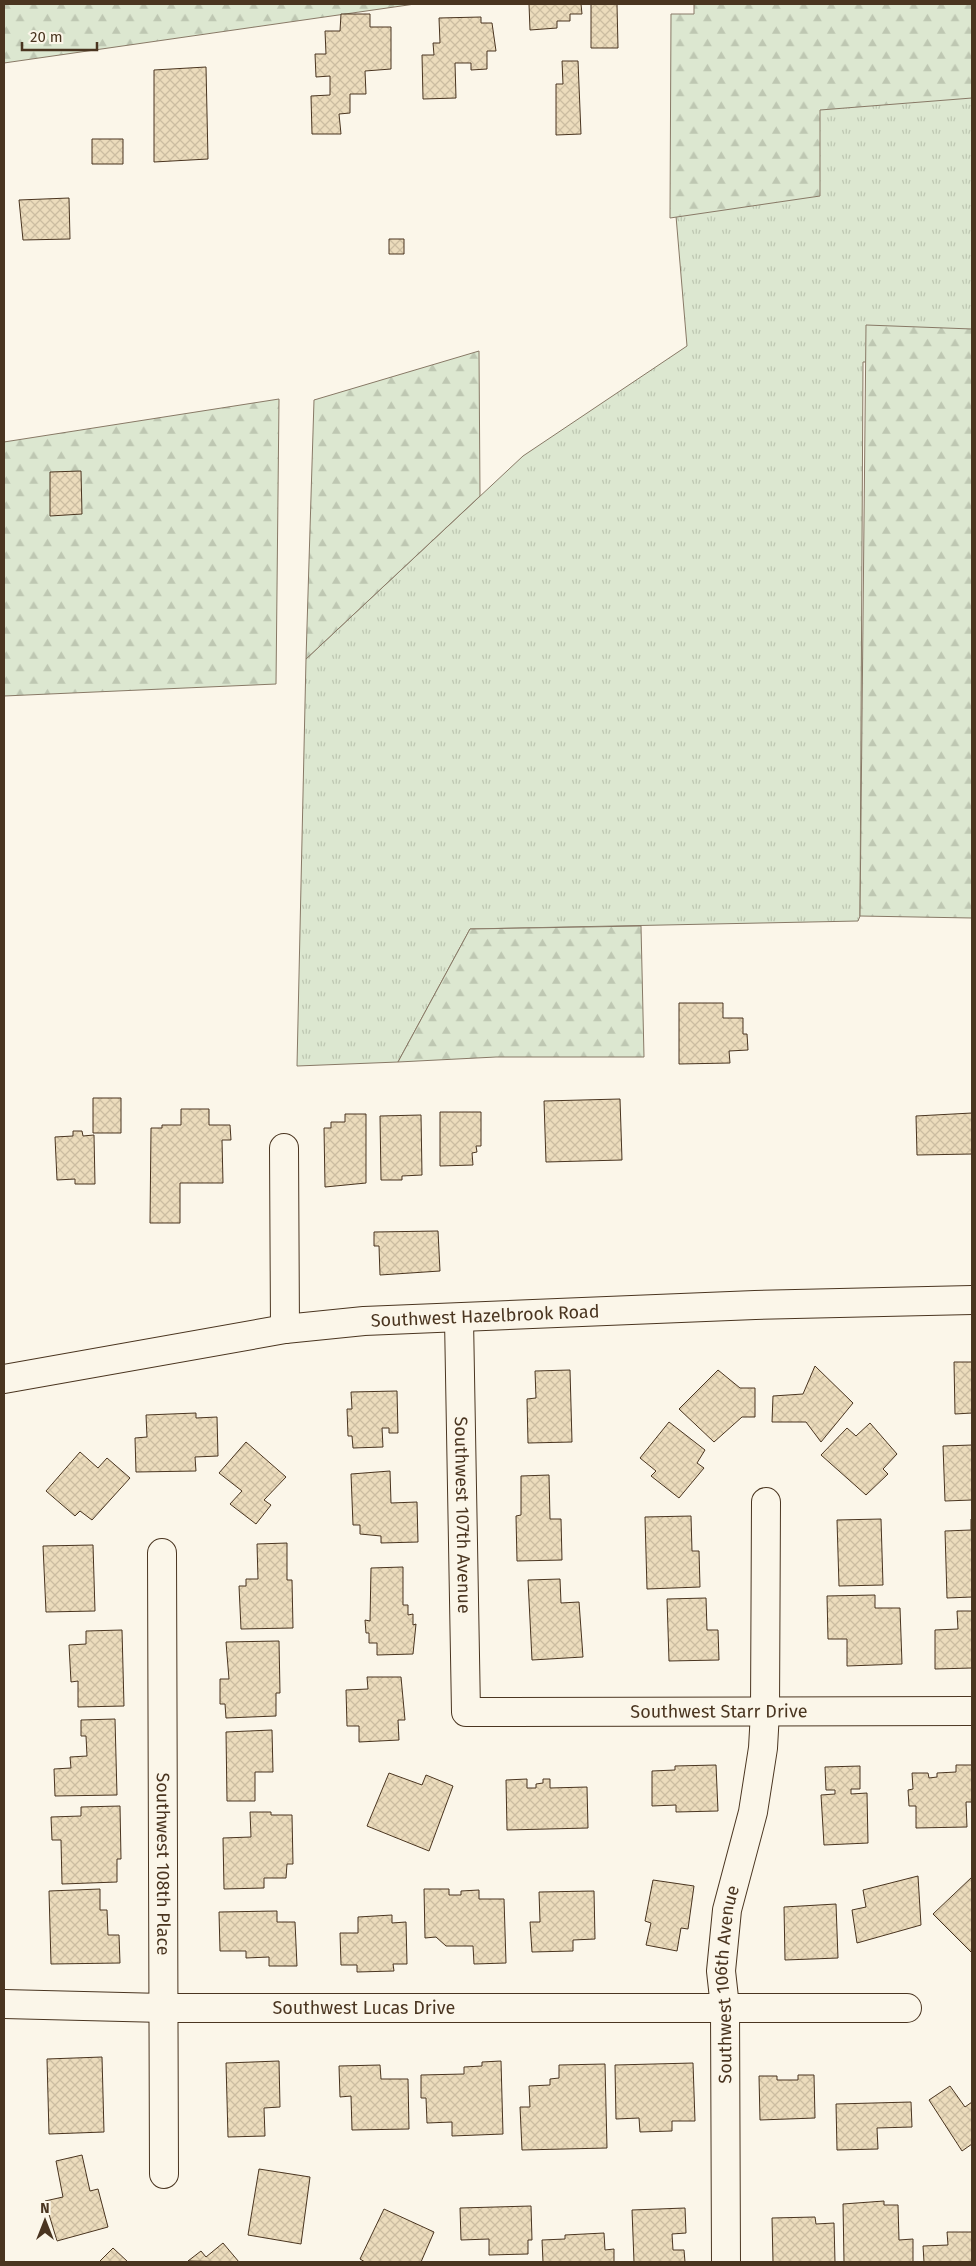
<svg xmlns="http://www.w3.org/2000/svg" width="976" height="2266" viewBox="0 0 976 2266" font-family="'Fira Sans',sans-serif">
	<style>
		.grass { fill: url(#grass-tufts); stroke: #887966 }
		.forest { fill: url(#forest-firs); stroke: #887966 }
		.building { fill: url(#building-cross-hatch); stroke: #4a3520 }
		.lines { fill: none; stroke-linecap: round; stroke-linejoin: round }
		.minor-casing { stroke: #4a3520; stroke-width: 30 }
		.minor { stroke: #fbf6e9; stroke-width: 28 }
		.labels { text-anchor: middle; dominant-baseline: central; stroke-width: 4; stroke-linejoin: round; paint-order: stroke }
		.street-label { font-size: 18px; fill: #4a3520; stroke: #fbf6e9 }
	</style>
	<defs>
		<pattern id="grass-tufts" width="24" height="20" patternUnits="userSpaceOnUse" patternTransform="scale(1.25)"><rect width="24" height="20" fill="#dce7d0"/><path d="M3 7l-1-3M5 7V3M7 7l1-3M15 17l-1-3M17 17v-4M19 17l1-3" fill="none" stroke="#bec7b2"/></pattern>
		<pattern id="forest-firs" width="22" height="20" patternUnits="userSpaceOnUse" patternTransform="scale(1.25)"><rect width="22" height="20" fill="#dce7d0"/><path d="M5 1l3.5 6h-7zM16 11l3.5 6h-7z" fill="#bec7b2"/></pattern>
		<pattern id="building-cross-hatch" width="8" height="8" patternUnits="userSpaceOnUse" patternTransform="scale(1.25)"><rect width="8" height="8" fill="#ecdcbc"/><path d="M0 0l8 8M0 8l8-8" fill="none" stroke="#ccbda1"/></pattern>
	</defs>
	<rect width="100%" height="100%" fill="#fbf6e9"/>
	<path class="grass" d="M 972,4 L 972,361 L 863,362 L 860,916 L 858,921 L 470,929 L 398,1062 L 297,1066 L 306,659 L 523,456 L 687,346 L 676,216 L 803,102 Z"/>
	<path class="forest" d="M 4,4 L 415,4 L 4,63 Z
		M 694,4 L 972,4 L 972,98 L 820,110 L 820,196 L 670,218 L 671,14 L 694,14 Z
		M 866,325 L 972,329 L 972,918 L 860,916 Z
		M 479,351 L 480,496 L 306,659 L 314,400 Z
		M 279,399 L 276,684 L 4,696 L 4,442 Z
		M 641,926 L 644,1057 L 496,1057 L 398,1062 L 470,929 Z"/>
	<path class="building" d="M 529,4 L 581,4 L 582,14 L 570,14 L 570,21 L 557,21 L 557,28 L 530,30 Z
		M 591,4 L 617,4 L 618,48 L 591,48 Z
		M 341,14 L 370,14 L 370,27 L 391,27 L 391,69 L 365,71 L 366,94 L 350,94 L 350,113 L 339,114 L 341,134 L 312,134 L 311,96 L 330,95 L 330,76 L 316,77 L 315,54 L 326,54 L 325,31 L 340,31 Z
		M 481,17 L 481,23 L 492,23 L 496,51 L 487,51 L 487,69 L 471,70 L 471,63 L 455,63 L 456,98 L 423,99 L 422,55 L 434,55 L 433,43 L 440,43 L 439,18 Z
		M 562,61 L 578,61 L 581,134 L 556,135 L 556,84 L 563,84 Z
		M 206,67 L 208,159 L 154,162 L 154,70 Z
		M 92,139 L 123,139 L 123,164 L 92,164 Z
		M 69,198 L 70,239 L 23,240 L 19,200 Z
		M 389,239 L 404,239 L 404,254 L 389,254 Z
		M 81,471 L 82,514 L 50,516 L 50,472 Z
		M 679,1003 L 723,1003 L 723,1018 L 743,1018 L 743,1034 L 747,1034 L 748,1050 L 729,1051 L 730,1063 L 679,1064 Z
		M 93,1098 L 121,1098 L 121,1133 L 93,1133 Z
		M 620,1099 L 622,1160 L 546,1162 L 544,1101 Z
		M 181,1109 L 209,1109 L 209,1125 L 230,1125 L 231,1140 L 222,1140 L 223,1183 L 180,1183 L 180,1223 L 150,1223 L 151,1128 L 162,1128 L 162,1125 L 181,1125 Z
		M 440,1112 L 481,1112 L 481,1146 L 476,1146 L 477,1152 L 472,1153 L 473,1165 L 440,1166 Z
		M 972,1113 L 972,1154 L 917,1155 L 916,1116 Z
		M 345,1114 L 366,1114 L 366,1183 L 325,1187 L 324,1128 L 331,1128 L 331,1122 L 345,1122 Z
		M 421,1115 L 422,1175 L 402,1176 L 402,1180 L 381,1180 L 380,1116 Z
		M 73,1131 L 82,1131 L 83,1136 L 94,1135 L 95,1184 L 75,1184 L 75,1179 L 57,1180 L 55,1137 L 73,1136 Z
		M 438,1231 L 440,1271 L 380,1275 L 379,1246 L 374,1246 L 374,1232 Z
		M 954,1362 L 972,1362 L 972,1413 L 955,1414 Z
		M 815,1366 L 853,1403 L 821,1442 L 806,1422 L 772,1422 L 773,1396 L 803,1394 Z
		M 570,1370 L 572,1442 L 528,1443 L 527,1399 L 536,1398 L 535,1371 Z
		M 718,1370 L 740,1388 L 755,1388 L 755,1417 L 742,1417 L 714,1442 L 679,1409 Z
		M 397,1391 L 398,1433 L 389,1433 L 389,1428 L 382,1428 L 383,1447 L 353,1448 L 352,1436 L 348,1436 L 347,1409 L 352,1409 L 351,1392 Z
		M 196,1413 L 196,1418 L 217,1417 L 218,1456 L 195,1457 L 196,1471 L 136,1472 L 135,1438 L 147,1437 L 146,1415 Z
		M 669,1422 L 705,1450 L 697,1463 L 704,1468 L 679,1498 L 651,1476 L 656,1471 L 640,1458 Z
		M 870,1423 L 897,1454 L 883,1469 L 888,1474 L 866,1495 L 821,1455 L 847,1428 L 856,1436 Z
		M 246,1442 L 286,1477 L 264,1500 L 271,1505 L 256,1524 L 230,1504 L 242,1491 L 219,1473 Z
		M 972,1445 L 972,1500 L 945,1501 L 943,1446 Z
		M 80,1452 L 98,1468 L 107,1458 L 130,1478 L 92,1520 L 80,1511 L 75,1516 L 46,1491 Z
		M 390,1471 L 391,1503 L 417,1502 L 418,1542 L 381,1543 L 381,1536 L 360,1534 L 360,1525 L 353,1525 L 351,1474 Z
		M 549,1475 L 550,1519 L 561,1519 L 562,1560 L 517,1561 L 516,1516 L 521,1515 L 521,1476 Z
		M 691,1516 L 692,1551 L 699,1551 L 700,1587 L 647,1589 L 645,1517 Z
		M 881,1519 L 883,1585 L 839,1586 L 837,1520 Z
		M 971,1519 L 972,1519 L 972,1597 L 947,1598 L 945,1531 L 971,1530 Z
		M 287,1543 L 287,1580 L 292,1580 L 293,1628 L 241,1629 L 239,1586 L 246,1586 L 246,1579 L 258,1579 L 257,1544 Z
		M 93,1545 L 95,1611 L 46,1612 L 43,1546 Z
		M 403,1567 L 403,1605 L 408,1605 L 408,1615 L 413,1614 L 413,1625 L 416,1624 L 413,1654 L 377,1655 L 377,1643 L 369,1643 L 369,1633 L 366,1633 L 365,1620 L 370,1621 L 371,1568 Z
		M 560,1579 L 561,1603 L 579,1602 L 583,1657 L 532,1660 L 528,1580 Z
		M 875,1595 L 875,1608 L 900,1608 L 902,1664 L 847,1666 L 847,1639 L 828,1639 L 827,1596 Z
		M 706,1598 L 707,1630 L 718,1630 L 719,1660 L 669,1661 L 667,1599 Z
		M 957,1611 L 972,1611 L 972,1668 L 935,1669 L 935,1630 L 958,1629 Z
		M 122,1630 L 124,1706 L 78,1707 L 78,1681 L 71,1682 L 69,1645 L 86,1644 L 86,1631 Z
		M 279,1641 L 280,1693 L 276,1693 L 276,1716 L 226,1718 L 225,1704 L 220,1704 L 220,1679 L 229,1679 L 226,1642 Z
		M 367,1677 L 401,1677 L 405,1720 L 398,1720 L 399,1740 L 359,1742 L 359,1726 L 347,1726 L 346,1690 L 368,1689 Z
		M 115,1719 L 117,1795 L 55,1796 L 54,1769 L 71,1768 L 70,1757 L 87,1756 L 86,1736 L 81,1736 L 81,1720 Z
		M 272,1730 L 273,1772 L 255,1772 L 255,1801 L 227,1801 L 226,1732 Z
		M 716,1765 L 718,1811 L 676,1812 L 676,1805 L 652,1806 L 652,1771 L 675,1770 L 675,1766 Z
		M 956,1765 L 972,1765 L 972,1802 L 966,1802 L 967,1827 L 916,1828 L 916,1806 L 909,1806 L 908,1790 L 913,1789 L 912,1773 L 928,1773 L 929,1778 L 937,1777 L 937,1773 L 956,1772 Z
		M 860,1766 L 860,1789 L 851,1789 L 851,1794 L 867,1793 L 868,1843 L 824,1845 L 821,1795 L 835,1794 L 835,1790 L 826,1790 L 825,1767 Z
		M 389,1773 L 422,1785 L 426,1775 L 453,1786 L 429,1851 L 367,1826 Z
		M 527,1779 L 527,1788 L 536,1788 L 536,1784 L 543,1783 L 543,1779 L 550,1779 L 550,1788 L 587,1787 L 588,1828 L 507,1830 L 506,1780 Z
		M 120,1806 L 121,1859 L 117,1859 L 117,1882 L 62,1884 L 61,1840 L 52,1840 L 51,1817 L 81,1816 L 81,1807 Z
		M 250,1812 L 271,1812 L 271,1815 L 292,1815 L 293,1864 L 287,1864 L 286,1878 L 264,1878 L 264,1888 L 224,1889 L 223,1838 L 251,1837 Z
		M 918,1876 L 921,1925 L 857,1943 L 852,1910 L 866,1907 L 863,1890 Z
		M 972,1877 L 972,1953 L 933,1914 Z
		M 653,1880 L 694,1886 L 688,1929 L 681,1928 L 677,1951 L 646,1945 L 651,1923 L 645,1921 Z
		M 100,1889 L 100,1910 L 107,1910 L 108,1935 L 119,1935 L 120,1963 L 51,1964 L 49,1891 Z
		M 424,1889 L 449,1889 L 449,1895 L 461,1895 L 461,1891 L 479,1890 L 479,1899 L 504,1899 L 506,1963 L 474,1964 L 473,1946 L 446,1946 L 436,1937 L 425,1938 Z
		M 594,1891 L 595,1939 L 573,1940 L 573,1951 L 532,1952 L 530,1922 L 540,1922 L 539,1892 Z
		M 836,1904 L 838,1958 L 785,1960 L 784,1907 Z
		M 277,1911 L 277,1922 L 295,1922 L 297,1966 L 269,1966 L 269,1957 L 246,1958 L 246,1951 L 220,1951 L 219,1912 Z
		M 392,1915 L 392,1923 L 406,1922 L 407,1964 L 393,1964 L 394,1971 L 357,1972 L 357,1965 L 341,1965 L 340,1933 L 358,1933 L 358,1917 Z
		M 102,2057 L 104,2132 L 49,2134 L 47,2059 Z
		M 279,2061 L 280,2107 L 264,2108 L 265,2136 L 228,2137 L 226,2063 Z
		M 501,2061 L 503,2134 L 452,2136 L 452,2122 L 427,2123 L 426,2098 L 421,2098 L 421,2075 L 464,2074 L 464,2067 L 482,2066 L 482,2062 Z
		M 693,2063 L 695,2121 L 672,2121 L 672,2131 L 640,2132 L 639,2118 L 616,2119 L 615,2065 Z
		M 605,2064 L 607,2148 L 522,2150 L 520,2107 L 530,2107 L 529,2086 L 550,2085 L 550,2079 L 559,2078 L 559,2065 Z
		M 380,2065 L 381,2079 L 408,2079 L 409,2129 L 352,2130 L 351,2096 L 340,2097 L 339,2066 Z
		M 798,2075 L 814,2075 L 815,2118 L 760,2120 L 759,2076 L 777,2076 L 777,2080 L 798,2080 Z
		M 950,2086 L 965,2107 L 972,2102 L 972,2144 L 962,2151 L 929,2100 Z
		M 911,2102 L 912,2127 L 877,2128 L 878,2149 L 837,2150 L 836,2104 Z
		M 82,2155 L 90,2191 L 98,2189 L 108,2227 L 57,2241 L 45,2201 L 63,2197 L 56,2161 Z
		M 259,2169 L 310,2177 L 301,2244 L 248,2235 Z
		M 884,2201 L 884,2205 L 898,2205 L 899,2240 L 913,2239 L 913,2262 L 844,2262 L 843,2204 Z
		M 531,2206 L 532,2240 L 528,2240 L 528,2254 L 489,2255 L 489,2239 L 461,2240 L 460,2208 Z
		M 685,2208 L 686,2233 L 672,2234 L 673,2250 L 684,2250 L 685,2262 L 634,2262 L 632,2210 Z
		M 384,2209 L 434,2232 L 421,2262 L 365,2262 L 360,2259 Z
		M 815,2217 L 816,2224 L 834,2223 L 835,2262 L 773,2262 L 772,2218 Z
		M 947,2232 L 972,2232 L 972,2262 L 924,2262 L 923,2246 L 948,2245 Z
		M 604,2233 L 605,2250 L 614,2249 L 614,2262 L 543,2262 L 542,2240 L 565,2239 L 565,2235 Z
		M 223,2243 L 239,2262 L 188,2261 L 201,2251 L 206,2257 Z
		M 113,2248 L 128,2262 L 99,2262 Z"/>
	<g class="lines">
		<g class="minor-casing">
			<g id="minor">
				<path d="M 284,1148 L 285,1329"/>
				<path id="s1" d="M 459,1319 L 466,1712 L 972,1711"/>
				<path id="s2" d="M 4,1379 L 285,1329 L 364,1321 L 755,1305 L 972,1300"/>
				<path id="s3" d="M 162,1553 L 164,2174"/>
				<path id="s4" d="M 4,2004 L 163,2008 L 907,2008"/>
				<path id="s5" d="M 726,2262 L 725,2007 L 721,1971 L 727,1910 L 753,1812 L 763,1748 L 765,1712 L 766,1502"/>
			</g>
		</g>
		<use href="#minor" class="minor"/>
	</g>
	<g class="labels">
		<g class="street-label">
			<text stroke="none"><textPath href="#s2" startOffset="486">Southwest Hazelbrook Road</textPath></text>
			<text stroke="none"><textPath href="#s1" startOffset="196">Southwest 107th Avenue</textPath></text>
			<text stroke="none"><textPath href="#s1" startOffset="646">Southwest Starr Drive</textPath></text>
			<text stroke="none"><textPath href="#s3" startOffset="311">Southwest 108th Place</textPath></text>
			<text stroke="none"><textPath href="#s5" startOffset="278">Southwest 106th Avenue</textPath></text>
			<text stroke="none"><textPath href="#s4" startOffset="360">Southwest Lucas Drive</textPath></text>
		</g>
	</g>
	<rect width="976" height="2266" fill="none" stroke="#4a3520" stroke-width="10"/>
	<g transform="translate(45 2221)" stroke="#fbf6e9" stroke-width="4" paint-order="stroke">
	<path d="M0-4L9 19L0 12L-9 19Z" fill="#4a3520"/>
	<text y="-8" font-size="14" font-weight="bold" text-anchor="middle" fill="#4a3520">N</text>
	</g>
	<path d="M22 42v8h75v-8" fill="none" stroke="#4a3520" stroke-width="2.5"/>
	<text x="30" y="42" font-size="15" fill="#4a3520" stroke="#fbf6e9" stroke-width="4" paint-order="stroke">20 m</text>
</svg>
